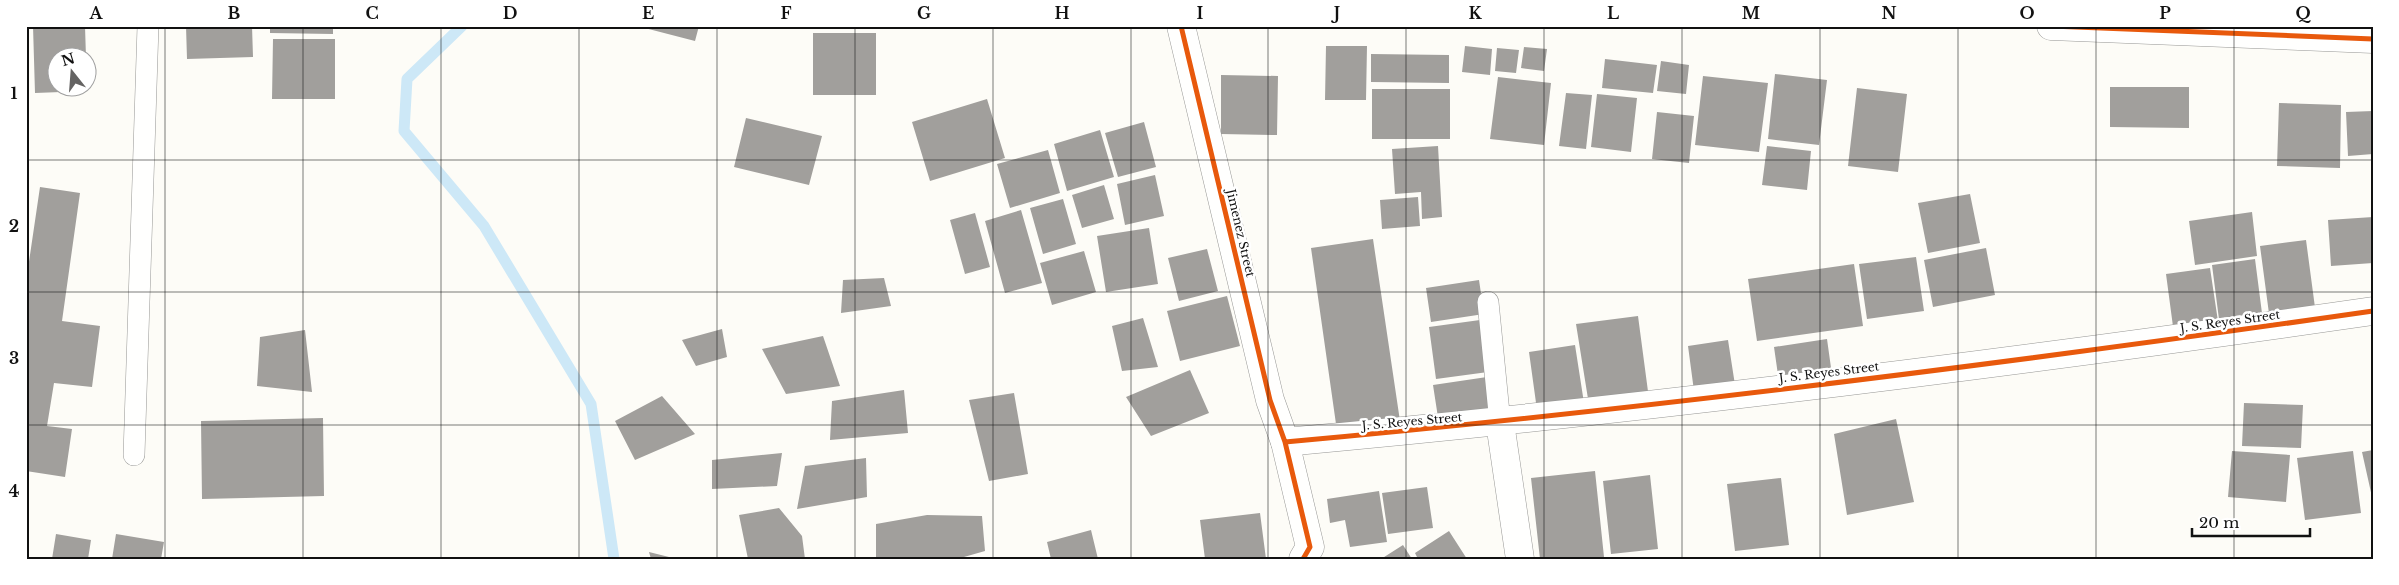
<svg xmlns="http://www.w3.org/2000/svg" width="2399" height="585" viewBox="0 0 2399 585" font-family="'Libre Baskerville',serif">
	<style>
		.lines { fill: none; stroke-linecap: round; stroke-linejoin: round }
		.stream { stroke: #cde8f7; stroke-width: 11 }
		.building { fill: #a19f9c }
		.service-casing { stroke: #979795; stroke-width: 22 }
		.minor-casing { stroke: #979795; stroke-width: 29 }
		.tertiary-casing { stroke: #979795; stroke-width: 29 }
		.service { stroke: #fffffe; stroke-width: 21 }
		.minor { stroke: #fffffe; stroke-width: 28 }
		.tertiary { stroke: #fffffe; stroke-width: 28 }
		.cycleway-casing { stroke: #fff; stroke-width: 8 }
		.cycleway { stroke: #e8590c; stroke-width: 5 }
		.grid { fill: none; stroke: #111; stroke-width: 1; stroke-opacity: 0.55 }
		.labels { text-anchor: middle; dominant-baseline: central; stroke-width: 5; stroke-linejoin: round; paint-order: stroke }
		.street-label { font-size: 12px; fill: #111; stroke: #fff }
		.neatline { fill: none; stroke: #111; stroke-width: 2 }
		.grid-label { font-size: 16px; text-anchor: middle; font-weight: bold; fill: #111 }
	</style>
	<rect width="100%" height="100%" fill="#fdfcf7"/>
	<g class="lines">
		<path class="stream" d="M 462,26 L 407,79 L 404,131 L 484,226 L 591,404 L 614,559"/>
	</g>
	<path class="building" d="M 33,26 L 85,26 L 86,58 L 58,58 L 58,88 L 87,88 L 87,91 L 35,93 Z
		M 186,26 L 252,26 L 253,57 L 187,59 Z
		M 270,26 L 333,26 L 333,34 L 270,33 Z
		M 637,26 L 699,26 L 695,41 Z
		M 813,33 L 876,33 L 876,95 L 813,95 Z
		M 273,39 L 335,39 L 335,99 L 272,99 Z
		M 1326,46 L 1367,46 L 1366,100 L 1325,100 Z
		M 1465,46 L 1492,49 L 1490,75 L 1462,72 Z
		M 1524,47 L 1547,49 L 1544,71 L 1521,68 Z
		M 1497,48 L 1519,50 L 1516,73 L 1495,71 Z
		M 1371,54 L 1449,55 L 1449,83 L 1371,82 Z
		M 1605,59 L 1657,65 L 1653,93 L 1602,88 Z
		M 1661,61 L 1689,65 L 1686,94 L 1657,91 Z
		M 1775,74 L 1827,80 L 1819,145 L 1768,139 Z
		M 1221,75 L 1278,76 L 1277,135 L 1221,134 Z
		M 1703,76 L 1768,83 L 1759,152 L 1695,145 Z
		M 1498,77 L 1551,83 L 1544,145 L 1490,139 Z
		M 2110,87 L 2189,87 L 2189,128 L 2110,127 Z
		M 1857,88 L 1907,94 L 1898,172 L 1848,166 Z
		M 1372,89 L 1450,89 L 1450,139 L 1372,139 Z
		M 1566,93 L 1592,95 L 1586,149 L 1559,146 Z
		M 1597,94 L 1637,98 L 1631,152 L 1591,147 Z
		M 987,99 L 1005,158 L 930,181 L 912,122 Z
		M 2279,103 L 2341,105 L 2340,168 L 2277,166 Z
		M 2373,111 L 2373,154 L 2348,156 L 2346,112 Z
		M 1657,112 L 1694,116 L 1689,163 L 1652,159 Z
		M 746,118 L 822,136 L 809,185 L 734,167 Z
		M 1144,122 L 1156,167 L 1118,177 L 1105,133 Z
		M 1100,130 L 1114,177 L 1067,191 L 1054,144 Z
		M 1438,146 L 1442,217 L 1422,219 L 1421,192 L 1395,194 L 1392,149 Z
		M 1767,146 L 1811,151 L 1807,190 L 1762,185 Z
		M 1048,150 L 1060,193 L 1010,208 L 997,164 Z
		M 1155,175 L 1164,216 L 1125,225 L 1117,184 Z
		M 1104,185 L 1114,219 L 1082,228 L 1072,195 Z
		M 40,187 L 80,193 L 62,321 L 100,326 L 92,387 L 54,383 L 47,426 L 72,429 L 65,477 L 26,471 L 26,282 Z
		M 1970,194 L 1980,243 L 1928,253 L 1918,203 Z
		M 1418,197 L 1420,226 L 1382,229 L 1380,200 Z
		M 1063,199 L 1076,244 L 1043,254 L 1030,208 Z
		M 1021,210 L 1042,283 L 1005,293 L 985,221 Z
		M 2252,212 L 2257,256 L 2195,265 L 2189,221 Z
		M 975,213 L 990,267 L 965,274 L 950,220 Z
		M 2373,217 L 2373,263 L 2331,266 L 2328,220 Z
		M 1149,228 L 1158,284 L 1106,292 L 1097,236 Z
		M 1373,239 L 1400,421 L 1337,431 L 1311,248 Z
		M 2306,240 L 2316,315 L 2270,321 L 2260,246 Z
		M 1986,248 L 1995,295 L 1933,307 L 1924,260 Z
		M 1207,249 L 1218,291 L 1179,301 L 1168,258 Z
		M 1084,251 L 1096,292 L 1052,305 L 1040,263 Z
		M 1916,257 L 1924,311 L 1867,319 L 1859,264 Z
		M 2255,259 L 2263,321 L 2220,327 L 2212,265 Z
		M 1854,264 L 1863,326 L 1757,341 L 1748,279 Z
		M 2210,268 L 2219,328 L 2174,334 L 2166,274 Z
		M 884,278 L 891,306 L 841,313 L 843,280 Z
		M 1479,280 L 1484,314 L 1431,322 L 1426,288 Z
		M 1227,296 L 1240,346 L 1180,361 L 1167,311 Z
		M 1638,316 L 1649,399 L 1589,405 L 1576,324 Z
		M 1143,318 L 1158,367 L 1122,371 L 1112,326 Z
		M 1480,320 L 1488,372 L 1436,379 L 1429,327 Z
		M 722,329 L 727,357 L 696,366 L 682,340 Z
		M 305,330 L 312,392 L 257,386 L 260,337 Z
		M 823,336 L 840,386 L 786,394 L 762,349 Z
		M 1827,339 L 1832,375 L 1779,382 L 1774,347 Z
		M 1728,340 L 1735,385 L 1694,391 L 1688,346 Z
		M 1575,345 L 1584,403 L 1537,410 L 1529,352 Z
		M 1190,370 L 1209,413 L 1151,436 L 1126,397 Z
		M 1487,377 L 1491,418 L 1439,424 L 1433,385 Z
		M 904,390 L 908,433 L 830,440 L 832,401 Z
		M 1014,393 L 1028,474 L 989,481 L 969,400 Z
		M 662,396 L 695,434 L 635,460 L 615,421 Z
		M 2244,403 L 2303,405 L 2301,448 L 2242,446 Z
		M 323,418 L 324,496 L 202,499 L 201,421 Z
		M 1896,419 L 1914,502 L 1847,515 L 1834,434 Z
		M 2373,450 L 2373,497 L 2372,497 L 2362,452 Z
		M 2232,451 L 2290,455 L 2286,502 L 2228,497 Z
		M 2353,451 L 2361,513 L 2305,520 L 2297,458 Z
		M 782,453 L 777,486 L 712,489 L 712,460 Z
		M 866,458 L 867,497 L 797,509 L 805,466 Z
		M 1595,471 L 1604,557 L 1540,559 L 1531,478 Z
		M 1650,475 L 1658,549 L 1611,554 L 1603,481 Z
		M 1781,478 L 1789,545 L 1735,551 L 1727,484 Z
		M 1427,487 L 1433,528 L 1388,534 L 1382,493 Z
		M 1379,491 L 1387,542 L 1350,547 L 1345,520 L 1330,523 L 1327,499 Z
		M 779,508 L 802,536 L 805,559 L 748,559 L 739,515 Z
		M 1260,513 L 1266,559 L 1205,559 L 1200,520 Z
		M 927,515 L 982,516 L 985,551 L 957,559 L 876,559 L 876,524 Z
		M 1091,530 L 1098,559 L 1051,559 L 1047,542 Z
		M 1449,531 L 1467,559 L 1418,559 L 1415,553 Z
		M 56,534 L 91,540 L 88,559 L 52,559 Z
		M 116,534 L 164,542 L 161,559 L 112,559 Z
		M 1403,545 L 1412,559 L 1381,559 Z
		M 649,552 L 673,558 L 672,559 L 651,559 Z"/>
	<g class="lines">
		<g class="service-casing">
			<path id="service" d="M 1488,302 L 1500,423
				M 134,455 L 148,26"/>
		</g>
		<g class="minor-casing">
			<path id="minor" d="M 2051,26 L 2373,39
				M 1500,423 L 1520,559
				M 1285,442 L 1310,547 L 1303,559"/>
		</g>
		<g class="tertiary-casing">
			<path id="tertiary" d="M 1181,26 L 1270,400 L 1285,442 C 1649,409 2011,363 2373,311"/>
		</g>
		<use href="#service" class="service"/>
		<use href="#minor" class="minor"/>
		<use href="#tertiary" class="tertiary"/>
		<g class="cycleway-casing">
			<path id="cycleway" d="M 1181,26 L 1270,400 L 1285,442 L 1310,547 L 1303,559
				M 2051,26 L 2373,39
				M 1285,442 C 1649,409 2011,363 2373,311"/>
		</g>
		<use href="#cycleway" class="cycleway"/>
	</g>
	<path class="grid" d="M 165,26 L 165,559M 303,26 L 303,559M 441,26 L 441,559M 579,26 L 579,559M 717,26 L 717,559M 855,26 L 855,559M 993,26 L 993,559M 1131,26 L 1131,559M 1268,26 L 1268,559M 1406,26 L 1406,559M 1544,26 L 1544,559M 1682,26 L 1682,559M 1820,26 L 1820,559M 1958,26 L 1958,559M 2096,26 L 2096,559M 2234,26 L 2234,559M 26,160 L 2373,160M 26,292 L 2373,292M 26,425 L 2373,425"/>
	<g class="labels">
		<g class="street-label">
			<text transform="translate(1241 233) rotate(77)">Jimenez Street</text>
			<text transform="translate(2230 321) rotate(-8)">J. S. Reyes Street</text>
			<text transform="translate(1829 372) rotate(-7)">J. S. Reyes Street</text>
			<text transform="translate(1412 421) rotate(-5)">J. S. Reyes Street</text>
		</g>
	</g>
	<rect width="2399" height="585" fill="none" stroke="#ffffff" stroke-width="55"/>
	<g transform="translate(72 72) rotate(343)"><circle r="24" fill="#ffffff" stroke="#a0a0a0"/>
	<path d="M0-4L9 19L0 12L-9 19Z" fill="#646362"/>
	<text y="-8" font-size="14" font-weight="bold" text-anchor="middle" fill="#111111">N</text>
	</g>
	<path d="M2192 528v8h118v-8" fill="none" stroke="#111111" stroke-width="2.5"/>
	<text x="2199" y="528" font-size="15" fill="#111111" stroke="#ffffff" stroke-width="4" paint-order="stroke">20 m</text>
	<rect x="28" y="28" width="2344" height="530" class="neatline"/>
	<g class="grid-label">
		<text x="96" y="19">A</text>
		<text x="234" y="19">B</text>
		<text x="372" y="19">C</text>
		<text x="510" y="19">D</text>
		<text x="648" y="19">E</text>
		<text x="786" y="19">F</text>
		<text x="924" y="19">G</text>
		<text x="1062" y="19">H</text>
		<text x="1200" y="19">I</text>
		<text x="1337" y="19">J</text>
		<text x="1475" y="19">K</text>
		<text x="1613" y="19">L</text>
		<text x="1751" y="19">M</text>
		<text x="1889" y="19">N</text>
		<text x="2027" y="19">O</text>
		<text x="2165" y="19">P</text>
		<text x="2303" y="19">Q</text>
		<text x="14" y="99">1</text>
		<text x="14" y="232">2</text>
		<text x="14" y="364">3</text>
		<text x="14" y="497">4</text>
	</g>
</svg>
